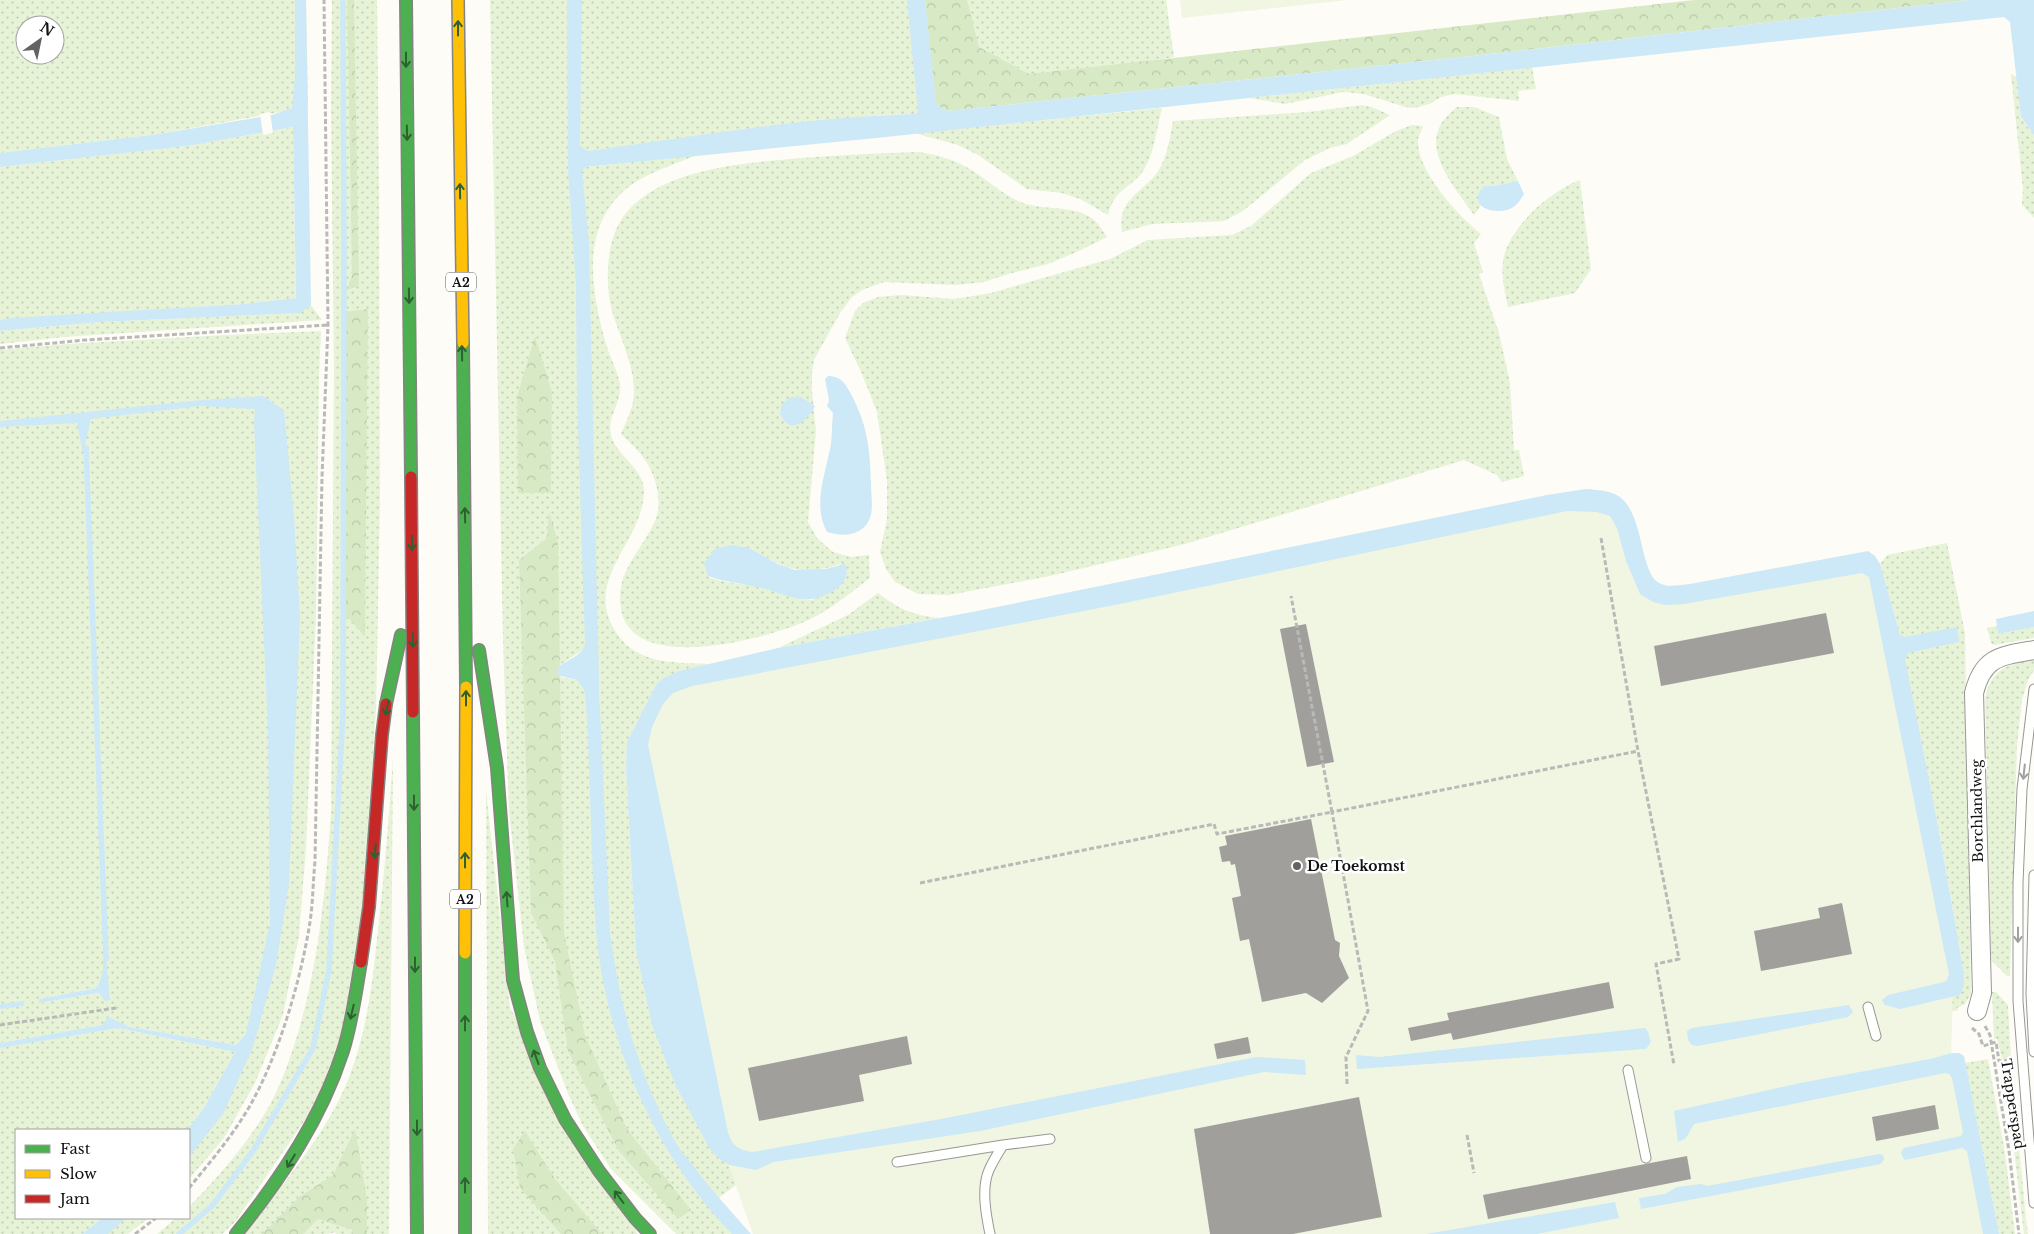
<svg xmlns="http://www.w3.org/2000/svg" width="2034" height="1234" viewBox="0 0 2034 1234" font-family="'Libre Baskerville',serif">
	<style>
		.grass { fill: url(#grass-dots); fill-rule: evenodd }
		.forest { fill: url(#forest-crowns) }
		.pitch { fill: #f0f6e1 }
		.water { fill: #cde8f7 }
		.pier { fill: #fdfcf7 }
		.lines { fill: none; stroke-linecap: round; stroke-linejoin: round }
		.stream { stroke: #cde8f7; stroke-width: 5.5 }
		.building { fill: #a19f9c }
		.lane-casing { stroke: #979795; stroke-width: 11 }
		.street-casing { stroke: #979795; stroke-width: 20 }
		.fast-casing { stroke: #858482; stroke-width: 14 }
		.slow-casing { stroke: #858482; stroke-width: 14 }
		.jam-casing { stroke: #858482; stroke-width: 14 }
		.path { stroke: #b9b9b8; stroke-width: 3; stroke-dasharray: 5 2.5; stroke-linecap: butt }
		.lane { stroke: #fffffe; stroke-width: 9 }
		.street { stroke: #fffffe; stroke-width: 18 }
		.fast { stroke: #4caf50; stroke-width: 11 }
		.slow { stroke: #ffc107; stroke-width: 11 }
		.jam { stroke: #c62828; stroke-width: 11 }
		.oneway { stroke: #2e6030 }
		.oneway2 { stroke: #a0a09f }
		.poi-dot { fill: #646362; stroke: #fff; stroke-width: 2 }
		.labels { text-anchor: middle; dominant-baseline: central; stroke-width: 5; stroke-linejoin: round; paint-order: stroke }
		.shield { fill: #fff; stroke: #585858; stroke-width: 1 }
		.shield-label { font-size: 12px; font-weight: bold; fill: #111 }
		.street-label { font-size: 14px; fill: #111; stroke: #fff }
		.poi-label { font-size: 14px; font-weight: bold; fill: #111; stroke: #fff; text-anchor: start }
	</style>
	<defs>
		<pattern id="grass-dots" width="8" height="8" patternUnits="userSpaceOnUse" patternTransform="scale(1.25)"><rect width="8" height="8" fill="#e7f3d7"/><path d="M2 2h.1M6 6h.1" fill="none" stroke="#c5cfb8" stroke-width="1.8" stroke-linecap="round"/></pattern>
		<pattern id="forest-crowns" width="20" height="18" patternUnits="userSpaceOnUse" patternTransform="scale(1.25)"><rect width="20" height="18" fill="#d8eac5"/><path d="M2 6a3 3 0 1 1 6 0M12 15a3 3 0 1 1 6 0" fill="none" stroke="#b8c8a8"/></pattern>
	</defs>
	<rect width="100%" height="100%" fill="#fdfcf7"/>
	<path class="grass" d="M 0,0 L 306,0 L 308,107 L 159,134 L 0,153 ZM 25,25 L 55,25 L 55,55 L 25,55 Z
		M 332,0 L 377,0 L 379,187 L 380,500 L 376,710 L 355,1004 L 314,1107 L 235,1222 L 222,1234 L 157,1234 L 176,1218 L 189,1218 L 189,1207 C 224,1171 263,1127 282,1079 C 316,995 325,901 331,812 L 334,368 L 331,108 Z
		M 490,0 L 1166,0 L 1174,57 L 957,93 L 916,114 L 883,115 L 750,129 L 588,151 L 584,149 L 585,167 L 588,167 L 697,155 C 673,165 646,173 626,189 C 581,227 591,287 604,337 C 608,353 616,368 620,383 C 623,401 606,417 611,435 C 616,456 645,469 644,492 C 643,541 584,578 614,629 C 635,666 675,662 711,664 L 679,671 L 656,685 L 627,742 L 626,768 L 636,950 L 711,1151 C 726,1165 736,1166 756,1170 L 712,1203 L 741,1234 L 676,1234 L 611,1169 L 583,1126 L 569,1096 L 540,1021 L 524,947 L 509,811 L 503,640 ZM 584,649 L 599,686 L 600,707 L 586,704 L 584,690 L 577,680 L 561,677 L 560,665 Z
		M 1532,67 L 1536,89 L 1518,91 L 1519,101 L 1455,94 L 1441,97 L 1429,104 L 1415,108 L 1405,107 L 1364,94 L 1343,92 L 1285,104 L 1249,98 Z
		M 2011,74 L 2017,77 L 2021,118 L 2034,135 L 2034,218 L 2022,205 L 2023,189 Z
		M 1362,105 L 1372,107 L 1390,115 L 1347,144 L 1330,148 L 1305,160 L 1243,211 L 1224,221 L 1152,224 L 1122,232 C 1116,196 1147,193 1161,166 C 1168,153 1170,136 1173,121 L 1308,112 Z
		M 1457,107 L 1474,107 L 1499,117 L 1507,159 L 1518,181 L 1494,186 L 1484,186 L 1478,201 L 1481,206 L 1474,215 C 1459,193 1426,156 1439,128 C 1443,119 1450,113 1457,107 Z
		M 1162,108 C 1157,128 1155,149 1145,168 C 1134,188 1115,186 1108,215 L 1080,199 L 1062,193 L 1027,189 L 978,155 L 958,145 L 914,133 Z
		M 1412,125 L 1423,126 C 1422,130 1418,136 1418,141 C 1417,171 1459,217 1481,234 L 1474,243 L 1483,272 L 1479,274 L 1499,333 L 1510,383 L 1514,450 L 1519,450 L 1524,476 L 1502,482 L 1497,475 L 1464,460 L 1185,544 L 1050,576 L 949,595 L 918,594 L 895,582 L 886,569 L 880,552 L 887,519 L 887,481 L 877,412 L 862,374 L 845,338 L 855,311 L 863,303 L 878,297 L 901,295 L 954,299 L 991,293 L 1110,259 L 1148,240 L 1232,235 L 1251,226 L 1311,173 L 1353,156 L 1396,131 Z
		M 293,127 L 296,298 L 243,304 L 0,320 L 0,167 L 187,146 Z
		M 919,152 C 937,155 953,159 970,169 C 986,179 1001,193 1018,201 C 1041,212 1070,203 1093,219 C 1098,223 1103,231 1107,237 L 1081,250 L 1048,264 L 1008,274 L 984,282 L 957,285 L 884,282 L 862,290 L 852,297 L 840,313 L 814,360 L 812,373 L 812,391 L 816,431 L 808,522 L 817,538 L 833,552 L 851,557 L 869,555 L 870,578 C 850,593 828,612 804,622 C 764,639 632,675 621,609 C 615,572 640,553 654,523 C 664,503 656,473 642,456 C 636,448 628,441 621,434 C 625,424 631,412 633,402 C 639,365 614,332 609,296 C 606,269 608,235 626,213 C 664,167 747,163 802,158 C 841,155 880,153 919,152 ZM 749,548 C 785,568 800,577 841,564 L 812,600 C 793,599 776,591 758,587 C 741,583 724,583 708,577 Z
		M 1580,180 L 1591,269 L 1575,293 L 1508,307 C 1505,293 1501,276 1503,261 C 1508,228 1550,191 1580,180 Z
		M 311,305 L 322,320 L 64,337 L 0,344 L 0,331 L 99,322 L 299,313 Z
		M 321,331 L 319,375 L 316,615 L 306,848 L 299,936 L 283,1015 L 255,1083 L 224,1138 L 189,1179 L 189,1144 L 246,1034 L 236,1045 L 130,1027 L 114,1021 L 102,1025 L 0,1043 L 0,350 L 66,344 L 226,335 ZM 103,958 L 105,1001 L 100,993 L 39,1003 L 39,999 L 97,988 L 103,971 Z
		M 1947,543 L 1965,633 L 1971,994 L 1965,1004 L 1957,1008 L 1958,1010 L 1887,1023 L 1963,968 L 1938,826 L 1913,707 L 1903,647 L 1880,564 L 1887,555 Z
		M 878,593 C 899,609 912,615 939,618 L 778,648 L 848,615 Z
		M 1997,626 L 1998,634 L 2034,627 L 2034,638 L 1994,645 L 1991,643 L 1987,628 Z
		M 2034,658 L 2034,670 L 2028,680 L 2022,700 L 2017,745 L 2010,976 L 2007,976 L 1991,960 L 1985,699 C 1991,669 2006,665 2034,658 Z
		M 393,758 L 389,1234 L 336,1234 L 335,1232 L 329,1234 L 244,1234 C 280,1187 326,1135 348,1080 C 366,1035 372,987 377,939 C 384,879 389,818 393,758 Z
		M 486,791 L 510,1008 L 638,1234 L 488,1234 Z
		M 1992,992 L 1996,992 L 2008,1005 L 2011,1059 L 2002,1059 L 1997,1039 L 1994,1039 Z
		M 118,1028 L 235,1052 L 204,1108 L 187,1130 L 16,1130 L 16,1218 L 102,1218 L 82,1234 L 0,1234 L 0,1047 Z
		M 1988,1059 L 2005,1153 L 2015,1234 L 1999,1234 L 1965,1063 Z
		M 2011,1062 L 2026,1219 L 2028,1234 L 2024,1234 L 2013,1142 L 1999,1063 Z
		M 107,1218 L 149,1218 L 128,1234 L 87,1234 Z"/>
	<path class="forest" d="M 347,0 L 354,0 L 359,286 L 347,290 L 352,274 Z
		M 925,0 L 967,0 L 979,47 L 1029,74 L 1694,0 L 1969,0 L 1481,55 L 948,111 L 941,108 L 936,102 Z
		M 368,309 L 365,637 L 341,609 L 343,312 Z
		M 535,336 L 552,392 L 551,493 L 518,493 L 517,397 Z
		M 549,512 L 558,542 L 564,933 L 585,1035 L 627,1129 L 691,1210 L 678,1219 L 619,1151 L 592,1099 L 568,1051 L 555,961 L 531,913 L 519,560 L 547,538 Z
		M 355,1129 L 367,1199 L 367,1234 L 353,1234 L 353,1230 L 318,1219 L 303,1234 L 262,1234 L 299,1197 L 333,1175 Z
		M 525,1131 L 555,1179 L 602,1234 L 561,1234 L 520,1188 L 513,1149 Z"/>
	<path class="pitch" d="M 1180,0 L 1347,0 L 1182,18 Z
		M 1560,502 L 1617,512 L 1648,596 L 1862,567 L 1875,578 L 1953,981 L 1951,1060 L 1985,1234 L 753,1234 L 719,1138 L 638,751 L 656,693 Z"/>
	<path class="water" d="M 295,0 L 306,0 L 311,305 L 300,313 L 99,322 L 0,331 L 0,320 L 12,318 L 243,304 L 296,298 L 293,127 L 187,146 L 0,167 L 0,153 L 159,134 L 272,115 L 292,108 L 295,77 Z
		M 567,0 L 582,0 L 580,146 L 588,151 C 697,136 806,117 916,114 L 918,112 L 907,0 L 925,0 L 936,102 L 941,108 L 948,111 L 1481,55 L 1969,0 L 2034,0 L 2034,135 L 2021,117 L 2010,22 L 2004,17 L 886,137 L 585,167 L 582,172 L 589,243 L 599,686 L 610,933 C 620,1007 639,1077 676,1143 C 680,1151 687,1157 692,1164 C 710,1189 731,1211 751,1234 L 732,1234 C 651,1150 602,1033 595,917 C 592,868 591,819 589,770 C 588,743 588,716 584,690 L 577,680 L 557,675 L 558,667 C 567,660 582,656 585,644 L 577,396 L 576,285 L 568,169 Z
		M 1518,181 L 1524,194 C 1522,197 1520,201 1517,204 C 1502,219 1463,209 1484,186 L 1494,186 Z
		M 828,376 C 842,376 846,385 852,396 C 868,427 870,450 871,484 C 871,497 875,515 866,525 C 856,537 840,536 827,532 C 812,505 826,472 831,444 C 832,434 832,423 833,413 L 827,406 L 829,400 L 825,379 Z
		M 263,396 L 284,410 L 294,517 L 300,617 L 289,883 L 276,965 L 253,1047 L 223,1114 L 189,1157 L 187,1130 L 204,1108 L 235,1052 L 118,1028 L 0,1048 L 0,1043 L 102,1025 L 108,1017 L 130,1027 L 236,1045 L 246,1034 L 270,923 L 268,730 L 254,423 L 255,409 L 200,406 L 91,419 L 83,454 L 77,423 L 0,427 L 0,421 L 202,400 Z
		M 791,397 L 801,397 L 815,406 C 808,420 791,437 780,414 L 782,404 Z
		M 1586,489 C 1597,490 1610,490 1620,497 C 1644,515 1640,573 1659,583 C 1668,588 1680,585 1690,584 L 1868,551 L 1875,556 L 1880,564 L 1900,635 L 1905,637 L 1957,627 L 1959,642 L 1908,653 L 1905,659 L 1938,826 L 1963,968 L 1964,984 L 1960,995 L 1900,1009 L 1885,1005 L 1882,1000 L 1888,995 L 1944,982 L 1947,980 L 1949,974 L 1869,577 L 1862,573 L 1684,604 L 1665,605 L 1653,602 L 1640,594 L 1626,561 L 1617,528 L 1610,516 L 1597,512 L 1567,511 L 1125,603 L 692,686 L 673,693 L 663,704 L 652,727 L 648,745 L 728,1132 C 732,1146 739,1150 752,1152 L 941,1119 L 1256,1057 L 1305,1060 L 1306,1075 L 1264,1072 L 980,1131 L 774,1162 L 756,1170 L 730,1165 L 722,1161 L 711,1151 L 675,1084 L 652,1025 L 636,950 L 626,768 L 627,742 L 656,685 L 662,679 L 679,671 L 778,648 L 972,612 L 1547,495 Z
		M 731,545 L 749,548 L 778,564 L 795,570 L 825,569 L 845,564 C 855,586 819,602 802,599 C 787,597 772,590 757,587 C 740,583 724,582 708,576 L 704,563 L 715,549 Z
		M 2034,611 L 2034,627 L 1998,634 L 1996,619 Z
		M 103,958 L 106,959 L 110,1000 L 105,1001 L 99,993 L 39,1003 L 39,999 L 97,988 L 103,971 Z
		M 24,1001 L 24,1006 L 0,1009 L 0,1004 Z
		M 1849,1005 L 1853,1012 L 1848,1017 L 1698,1046 L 1692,1045 L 1688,1040 L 1687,1031 L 1692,1028 Z
		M 1645,1028 L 1648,1032 L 1651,1042 L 1646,1049 L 1357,1069 L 1356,1055 L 1379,1057 Z
		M 1952,1053 L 1959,1053 L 1964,1056 L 1999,1234 L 1983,1234 L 1967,1151 L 1962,1148 L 1905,1160 L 1902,1156 L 1901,1152 L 1904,1148 L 1961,1136 L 1963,1132 L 1952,1078 L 1949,1074 L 1945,1073 L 1694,1124 L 1686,1138 L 1678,1142 L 1674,1111 L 1800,1083 L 1930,1059 Z
		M 1879,1154 L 1883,1155 L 1884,1159 L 1881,1164 L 1641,1209 L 1639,1198 L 1665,1194 L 1677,1187 L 1701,1184 L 1707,1186 Z
		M 1615,1202 L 1619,1218 L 1537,1234 L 1426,1234 Z
		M 102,1218 L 126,1218 L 108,1234 L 82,1234 Z"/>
	<path class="pier" d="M 270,112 L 273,133 L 263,135 L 260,114 Z"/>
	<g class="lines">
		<path class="stream" d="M 86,448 L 106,959
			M 179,1234 L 212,1206 L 253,1151 L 313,1048 L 329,970 L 343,713 L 344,252 L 343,0"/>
	</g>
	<path class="building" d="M 1826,613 L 1834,653 L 1661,686 L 1654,646 Z
		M 1306,624 L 1334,762 L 1307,767 L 1280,629 Z
		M 1311,819 L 1335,940 L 1340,943 L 1339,956 L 1349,978 L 1322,1003 L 1306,993 L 1262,1002 L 1249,939 L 1240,941 L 1232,898 L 1241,896 L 1235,864 L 1231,865 L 1230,861 L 1222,862 L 1219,847 L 1227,845 L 1225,836 Z
		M 1842,903 L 1852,954 L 1761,971 L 1754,931 L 1820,918 L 1818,908 Z
		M 1609,982 L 1614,1008 L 1453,1040 L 1451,1033 L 1411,1041 L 1408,1028 L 1449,1020 L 1447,1013 Z
		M 907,1036 L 912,1064 L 859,1075 L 864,1101 L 759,1121 L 748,1068 Z
		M 1248,1037 L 1251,1053 L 1217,1059 L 1214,1044 Z
		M 1359,1097 L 1382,1217 L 1293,1234 L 1210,1234 L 1194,1129 Z
		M 1935,1105 L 1939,1129 L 1876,1141 L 1872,1117 Z
		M 1687,1156 L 1691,1179 L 1488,1219 L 1483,1195 Z"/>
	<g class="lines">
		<g class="lane-casing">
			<path id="lane" d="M 2034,689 L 2022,789 L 2018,883 L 2018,1001 L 2034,1203
				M 2034,875 L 2031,994 L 2034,1052
				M 1868,1007 L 1876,1036
				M 1628,1070 L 1646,1158
				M 1003,1145 L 1050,1139
				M 897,1162 L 1003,1145 C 998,1153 993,1161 989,1170 C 981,1188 986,1215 990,1234"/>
		</g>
		<g class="street-casing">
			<path id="street" d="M 1977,1011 L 1982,993 L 1974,693 C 1983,657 2000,656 2034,650"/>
		</g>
		<g class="fast-casing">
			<path id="fast" d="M 406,0 L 411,477
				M 463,343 L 466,687
				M 479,650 L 497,768 L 513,980 L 527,1032 L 540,1068 L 565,1119 L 599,1171 L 635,1218 L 650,1234
				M 386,704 L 401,635
				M 413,712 L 417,1234
				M 236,1234 C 281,1179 321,1119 343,1051 C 352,1023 356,991 361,962
				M 465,1234 L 465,953"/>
		</g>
		<g class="slow-casing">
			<path id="slow" d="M 458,0 L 463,343
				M 465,953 L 466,687"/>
		</g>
		<g class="jam-casing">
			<path id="jam" d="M 411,477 L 413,712
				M 361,962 L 369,907 L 382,735 L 386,704"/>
		</g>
		<path class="path" d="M 0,348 L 86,340 L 328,325
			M 1601,538 L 1638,751 L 1679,959 L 1656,964 L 1674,1065
			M 920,883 L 1214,824 L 1217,834 L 1332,812 L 1291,596
			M 0,1025 L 116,1008
			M 1985,1026 L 1990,1035 L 2009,1151 L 2019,1234
			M 1972,1028 L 1979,1034 L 1983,1046 L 1996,1042 L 1999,1061 L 2011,1060
			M 1347,1084 L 1346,1057 L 1368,1011 L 1332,812 L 1638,751
			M 1467,1135 L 1474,1173
			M 189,1188 C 211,1161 235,1133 252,1102 C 280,1051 301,979 310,922 C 313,902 313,881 315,861 L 322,477 L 328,325 L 324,0
			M 135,1234 L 156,1218"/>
		<use href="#lane" class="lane"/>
		<use href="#street" class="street"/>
		<use href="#fast" class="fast"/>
		<use href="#slow" class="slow"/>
		<use href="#jam" class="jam"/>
	</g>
	<defs><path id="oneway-shaft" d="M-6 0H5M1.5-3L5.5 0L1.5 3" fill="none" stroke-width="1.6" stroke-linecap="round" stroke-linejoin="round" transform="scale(1.25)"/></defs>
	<g class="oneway">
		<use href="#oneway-shaft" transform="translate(458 28) rotate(-90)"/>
		<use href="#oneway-shaft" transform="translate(406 60) rotate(90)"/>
		<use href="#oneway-shaft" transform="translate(407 133) rotate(89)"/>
		<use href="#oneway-shaft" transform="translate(460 191) rotate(-91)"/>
		<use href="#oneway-shaft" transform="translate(409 296) rotate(89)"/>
		<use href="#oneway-shaft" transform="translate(462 353) rotate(-91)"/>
		<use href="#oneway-shaft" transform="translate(465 515) rotate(-91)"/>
		<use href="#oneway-shaft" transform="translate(412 543) rotate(89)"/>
		<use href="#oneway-shaft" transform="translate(413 640) rotate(90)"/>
		<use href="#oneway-shaft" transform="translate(466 698) rotate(-90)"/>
		<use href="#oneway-shaft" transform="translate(387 708) rotate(101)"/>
		<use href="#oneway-shaft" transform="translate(414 803) rotate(90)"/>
		<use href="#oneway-shaft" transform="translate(375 851) rotate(96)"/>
		<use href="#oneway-shaft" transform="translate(465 860) rotate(-90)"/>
		<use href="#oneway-shaft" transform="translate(507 899) rotate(-94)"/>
		<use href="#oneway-shaft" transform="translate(415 965) rotate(90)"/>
		<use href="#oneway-shaft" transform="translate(352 1012) rotate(103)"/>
		<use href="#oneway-shaft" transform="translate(465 1023) rotate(-90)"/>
		<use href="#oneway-shaft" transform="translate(536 1057) rotate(-110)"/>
		<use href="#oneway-shaft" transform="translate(417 1128) rotate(90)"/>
		<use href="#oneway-shaft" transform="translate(291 1161) rotate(121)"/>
		<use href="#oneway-shaft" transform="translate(465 1185) rotate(-90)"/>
		<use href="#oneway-shaft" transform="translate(619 1197) rotate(-127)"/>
	</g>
	<g class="oneway2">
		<use href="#oneway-shaft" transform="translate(2024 772) rotate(96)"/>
		<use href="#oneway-shaft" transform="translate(2018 935) rotate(90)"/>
	</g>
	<circle class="poi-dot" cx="1297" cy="866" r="5"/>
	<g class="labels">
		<g class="shield">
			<rect x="446" y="272.5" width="30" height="19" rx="4"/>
			<rect x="450" y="889.5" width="30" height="19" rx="4"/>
		</g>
		<g class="shield-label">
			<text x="461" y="282">A2</text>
			<text x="465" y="899">A2</text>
		</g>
		<g class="street-label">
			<text transform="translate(1977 811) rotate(-91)">Borchlandweg</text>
			<text transform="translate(2013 1104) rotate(81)">Trapperspad</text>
		</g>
		<g class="poi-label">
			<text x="1307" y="866">De Toekomst</text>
		</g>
	</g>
	<rect x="15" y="1129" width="175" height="90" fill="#ffffff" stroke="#a0a0a0"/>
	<rect x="25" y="1145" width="25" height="8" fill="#4caf50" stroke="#a0a0a0"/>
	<text x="60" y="1154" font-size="15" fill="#111111">Fast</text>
	<rect x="25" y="1170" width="25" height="8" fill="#ffc107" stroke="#a0a0a0"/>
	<text x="60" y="1179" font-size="15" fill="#111111">Slow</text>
	<rect x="25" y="1195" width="25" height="8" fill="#c62828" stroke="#a0a0a0"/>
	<text x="60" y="1204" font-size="15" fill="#111111">Jam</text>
	<g transform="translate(40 40) rotate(33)"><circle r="24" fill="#ffffff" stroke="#a0a0a0"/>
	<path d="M0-4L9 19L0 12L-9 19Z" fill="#646362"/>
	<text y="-8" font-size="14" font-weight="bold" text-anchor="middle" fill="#111111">N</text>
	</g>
</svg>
